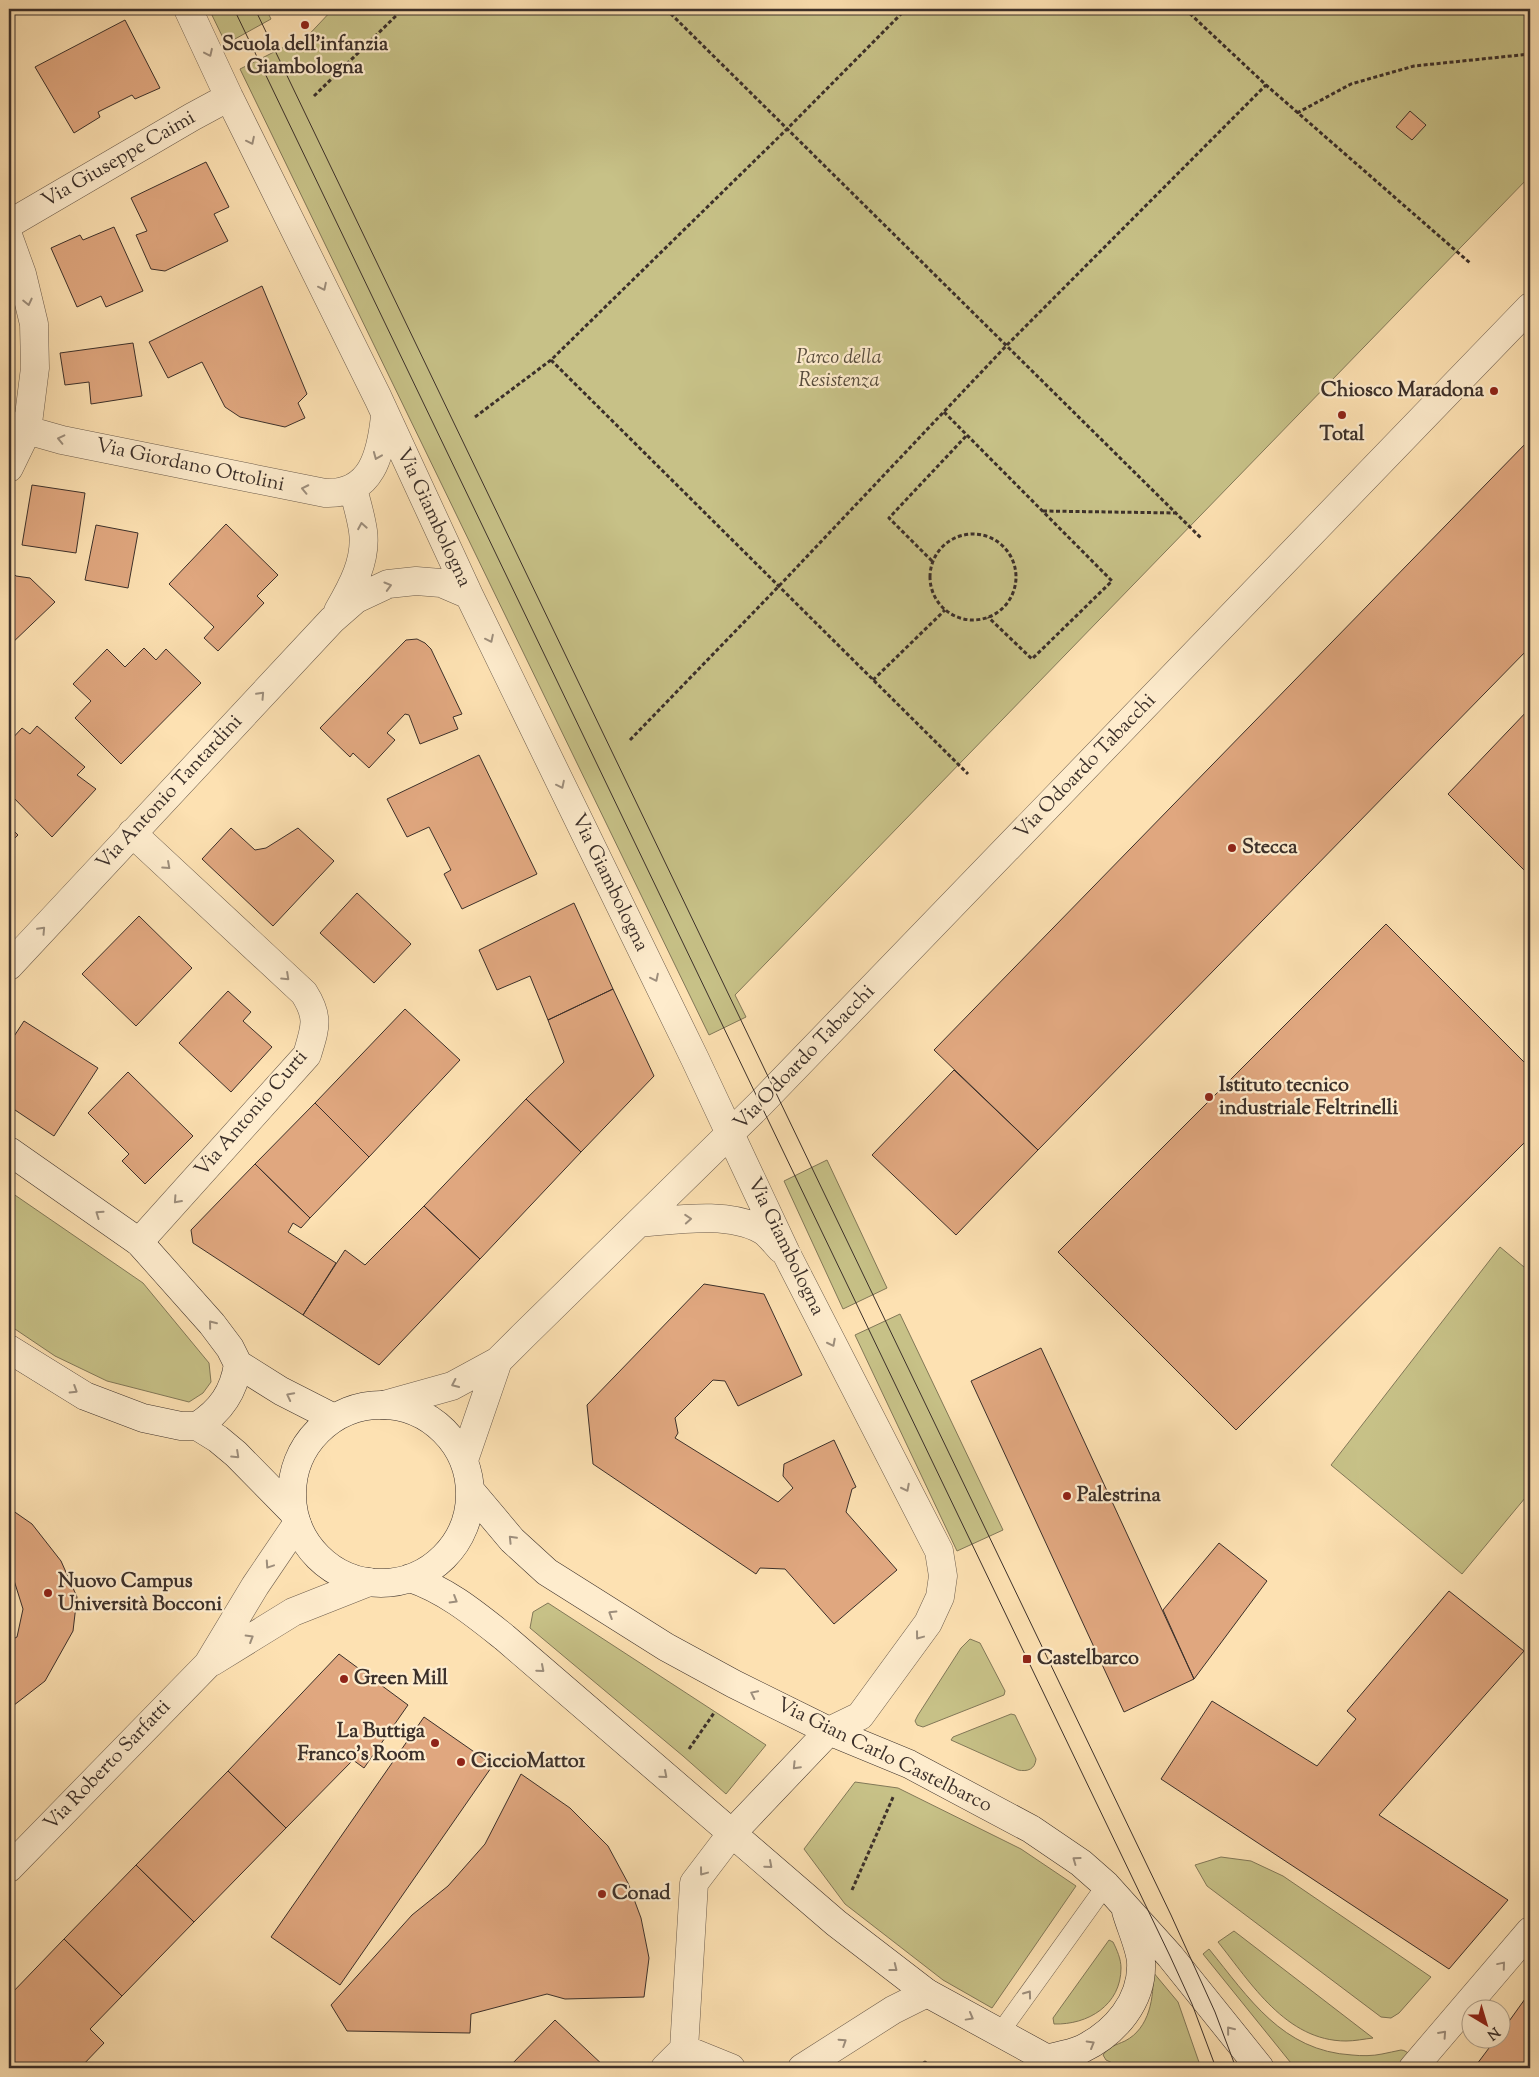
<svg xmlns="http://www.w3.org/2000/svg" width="1539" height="2077" viewBox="0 0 1539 2077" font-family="'Sorts Mill Goudy',serif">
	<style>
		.green { fill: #c7c187; stroke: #827858 }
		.building { fill: #e0a77f; stroke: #3c302a }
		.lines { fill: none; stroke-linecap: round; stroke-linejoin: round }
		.lane-casing { stroke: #6c5c4c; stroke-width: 19 }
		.street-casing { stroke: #6c5c4c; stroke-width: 29 }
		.secondary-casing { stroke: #3c302a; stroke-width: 29 }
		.path { stroke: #3c302a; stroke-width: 3; stroke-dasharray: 4 2.5; stroke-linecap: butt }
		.lane { stroke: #feeccd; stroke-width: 18 }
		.street { stroke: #feeccd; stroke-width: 28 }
		.secondary { stroke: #feeccd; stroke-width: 28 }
		.tram { stroke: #3c302a; stroke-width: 1 }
		.oneway { stroke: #9d8e7c }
		.poi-dot { fill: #8f2418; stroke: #feeccd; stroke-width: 2 }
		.labels { text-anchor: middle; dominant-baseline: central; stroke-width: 4.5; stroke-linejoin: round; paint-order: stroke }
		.poi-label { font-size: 20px; font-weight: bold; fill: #3c302a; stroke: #feeccd; text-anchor: start }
		.street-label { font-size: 20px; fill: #3c302a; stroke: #feeccd }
		.park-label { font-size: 20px; font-style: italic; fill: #584d3d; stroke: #feeccd }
	</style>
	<rect width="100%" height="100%" fill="#fde1b2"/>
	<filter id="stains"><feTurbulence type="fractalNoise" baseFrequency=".004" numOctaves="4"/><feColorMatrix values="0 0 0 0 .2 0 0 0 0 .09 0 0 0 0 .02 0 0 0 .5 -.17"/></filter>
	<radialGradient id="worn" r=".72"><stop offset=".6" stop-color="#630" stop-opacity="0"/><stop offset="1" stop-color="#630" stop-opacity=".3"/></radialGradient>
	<path class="green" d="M 209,9 L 266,9 L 271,19 L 226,44 Z
		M 333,9 L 1530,9 L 1530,176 L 735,995 L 746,1017 L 709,1035 L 240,69 L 286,46 L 302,42 Z
		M 827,1160 L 887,1288 L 843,1309 L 784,1181 Z
		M 9,1191 L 143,1283 L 209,1363 L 211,1382 L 203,1393 L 189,1402 L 107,1381 L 55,1356 L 9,1325 Z
		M 1500,1247 L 1530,1272 L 1530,1492 L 1462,1574 L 1331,1465 Z
		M 900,1314 L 1003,1530 L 957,1551 L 855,1335 Z
		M 548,1603 L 766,1745 L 726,1794 L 683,1756 L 530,1628 L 533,1612 Z
		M 970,1639 L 980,1643 L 1005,1691 L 1004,1695 L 923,1727 L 917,1725 L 915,1721 L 918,1715 L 961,1648 Z
		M 1011,1714 L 1015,1715 L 1036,1759 C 1035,1769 1028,1772 1018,1770 L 951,1740 L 953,1737 Z
		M 855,1782 L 898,1788 L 1021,1849 L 1076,1886 L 992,2008 L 943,1980 L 845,1904 L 804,1849 Z
		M 1221,1857 L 1251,1861 L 1283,1876 L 1431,1977 L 1399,2013 L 1391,2018 L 1381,2017 L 1207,1886 L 1195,1865 Z
		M 1234,1931 L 1373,2038 C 1364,2039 1355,2041 1346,2041 C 1286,2041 1251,1983 1218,1942 Z
		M 1109,1940 L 1113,1942 C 1117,1950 1121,1959 1121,1968 C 1121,2005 1088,2025 1054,2024 L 1053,2018 Z
		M 1209,1949 C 1249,1998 1282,2051 1352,2055 C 1361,2056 1373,2056 1382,2054 C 1388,2053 1395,2051 1401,2050 C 1405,2050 1408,2053 1411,2055 L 1393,2068 L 1295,2068 L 1203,1954 Z
		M 1153,1972 L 1178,2002 L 1201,2068 L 1123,2068 L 1106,2060 L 1103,2055 C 1108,2047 1116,2045 1125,2041 C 1150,2028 1154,1997 1153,1972 Z"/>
	<path class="building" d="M 125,20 L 160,88 L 135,99 L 132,95 L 98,112 L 100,117 L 74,133 L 35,67 Z
		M 1410,111 L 1426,125 L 1412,140 L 1396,127 Z
		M 206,162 L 229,207 L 214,214 L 228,241 L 165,271 L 151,269 L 136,235 L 147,231 L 131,198 Z
		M 114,227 L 143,291 L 106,307 L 101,296 L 77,307 L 51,248 L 80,235 L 83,240 Z
		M 262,286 L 307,394 L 298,403 L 305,418 L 285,427 L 240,417 L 225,407 L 202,362 L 168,378 L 149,342 Z
		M 133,343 L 142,396 L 91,404 L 89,382 L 65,385 L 60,353 Z
		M 1530,439 L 1530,647 L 1038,1150 L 934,1050 Z
		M 32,485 L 85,493 L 76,553 L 22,545 Z
		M 226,524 L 278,575 L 257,596 L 264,603 L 218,651 L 204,638 L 214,627 L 169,584 Z
		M 96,525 L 138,533 L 128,588 L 85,580 Z
		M 9,569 L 16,576 L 30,578 L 55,602 L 9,646 Z
		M 417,639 L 425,643 L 431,649 L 462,714 L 453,717 L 458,729 L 420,744 L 409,715 L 405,714 L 387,733 L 395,740 L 369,768 L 353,753 L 350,757 L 320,728 L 406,640 Z
		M 144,648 L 156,660 L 166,649 L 201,683 L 121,764 L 75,718 L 91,701 L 73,684 L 107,649 L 125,667 Z
		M 1530,708 L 1530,876 L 1448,794 Z
		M 37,726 L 85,767 L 77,775 L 96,789 L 52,837 L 9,793 L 9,757 L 14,751 L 9,746 L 9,742 L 22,728 L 30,734 Z
		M 479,755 L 537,874 L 462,909 L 444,874 L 451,870 L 429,827 L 407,837 L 387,799 Z
		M 9,826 L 18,835 L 9,844 Z
		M 231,828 L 255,850 L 266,848 L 298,828 L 334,861 L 273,926 L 202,859 Z
		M 357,893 L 411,944 L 374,983 L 320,933 Z
		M 574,903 L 613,989 L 548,1020 L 530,976 L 497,990 L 479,950 Z
		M 139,916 L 192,968 L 136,1026 L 82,974 Z
		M 1386,924 L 1530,1068 L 1530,1137 L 1236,1430 L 1058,1252 Z
		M 613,989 L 654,1076 L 581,1152 L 526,1099 L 564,1062 L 548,1020 Z
		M 228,991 L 251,1012 L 243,1021 L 272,1047 L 231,1092 L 179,1043 Z
		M 405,1009 L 460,1060 L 369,1157 L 315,1103 Z
		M 24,1021 L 98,1068 L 54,1136 L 9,1106 L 9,1044 Z
		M 954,1070 L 1038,1150 L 956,1235 L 872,1155 Z
		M 128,1072 L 193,1136 L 145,1184 L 122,1161 L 129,1154 L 88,1113 Z
		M 526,1099 L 581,1152 L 480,1259 L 424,1206 Z
		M 315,1103 L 369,1157 L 310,1218 L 255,1164 Z
		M 255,1164 L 310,1218 L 301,1228 L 293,1223 L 288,1232 L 336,1263 L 303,1315 L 193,1243 L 191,1230 Z
		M 424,1206 L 480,1259 L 379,1365 L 303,1315 L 345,1250 L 365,1265 Z
		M 704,1284 L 764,1294 L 802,1375 L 738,1406 L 725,1381 L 713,1380 L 675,1418 L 678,1433 L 675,1438 L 778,1502 L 793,1488 L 783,1476 L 784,1464 L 834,1440 L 856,1487 L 852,1489 L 846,1512 L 897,1570 L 834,1624 L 785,1569 L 760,1568 L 756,1574 L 593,1464 L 587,1405 Z
		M 1041,1348 L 1194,1679 L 1124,1712 L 971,1381 Z
		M 9,1508 L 32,1524 L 61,1561 L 77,1597 L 73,1631 L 45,1681 L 9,1709 L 9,1641 L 17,1637 L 23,1609 L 12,1574 L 9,1571 Z
		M 1219,1543 L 1267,1581 L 1194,1679 L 1163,1610 Z
		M 1449,1591 L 1524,1651 L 1379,1815 L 1508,1900 L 1449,1969 L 1161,1779 L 1212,1701 L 1317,1766 L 1356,1719 L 1347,1711 Z
		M 339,1654 L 408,1705 L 364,1768 L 353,1760 L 286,1828 L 228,1771 Z
		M 424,1717 L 493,1765 L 340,1985 L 271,1937 Z
		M 228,1771 L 286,1828 L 194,1922 L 136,1865 Z
		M 521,1774 L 570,1808 L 608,1846 L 628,1883 L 641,1918 L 649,1958 L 644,1997 L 565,1999 L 547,1994 L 471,2014 L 470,2033 L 347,2031 L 331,2005 L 412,1915 L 448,1886 L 485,1844 Z
		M 136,1865 L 194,1922 L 122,1996 L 64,1939 Z
		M 64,1939 L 122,1996 L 90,2029 L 104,2043 L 80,2068 L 9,2068 L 9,1996 Z
		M 1530,1992 L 1530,2068 L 1474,2068 L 1495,2040 L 1502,2040 L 1502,2031 Z
		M 555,2020 L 606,2068 L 508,2068 Z
		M 925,2061 L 936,2068 L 913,2068 Z"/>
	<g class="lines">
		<g class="lane-casing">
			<path id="lane" d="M 999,2034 L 1106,1885"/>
		</g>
		<g class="street-casing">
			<path id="street" d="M 188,9 L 229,97 L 378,398 L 469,595 L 695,1059 L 786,1253 L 939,1551 L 943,1576 L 940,1597 L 928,1623 L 860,1716 L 829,1731
				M 9,224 L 192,117 L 229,97
				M 9,238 L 22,274 L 34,324 L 35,368 L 27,431 L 9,468
				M 9,425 L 62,440 L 325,493 C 372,495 381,454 385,416
				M 338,611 C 352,587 367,560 363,531 C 361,517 357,503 353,489
				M 132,833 L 304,993 C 320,1018 315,1028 307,1055 L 139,1242
				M 9,966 L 332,620 L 356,599 L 388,584 L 416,581 L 441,583 L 469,595
				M 639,1223 C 676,1220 728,1211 762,1230 C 769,1234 775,1243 781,1249
				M 384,1405 L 452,1386 L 498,1361 L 523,1336 L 760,1104 L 1530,307
				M 464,1460 L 498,1361
				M 212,1662 L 293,1612 L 369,1582
				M 9,1868 L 208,1664 L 255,1586 L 297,1524
				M 684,2049 L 694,1883 L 732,1833
				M 684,2049 L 731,2068
				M 665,2068 L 684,2049
				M 802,2068 L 893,2010 L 927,1993
				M 1413,2068 L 1530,1931"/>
		</g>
		<g class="secondary-casing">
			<path id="secondary" d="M 9,1151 L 139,1242 L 212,1324 L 230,1348 L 238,1364 L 281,1391 L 334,1418
				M 9,1349 L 85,1396 L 143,1418 L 181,1426 L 197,1426 L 218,1439 L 236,1454 L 293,1512
				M292 1494a89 89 0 1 1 178 0a89 89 0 1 1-178 0Z
				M 197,1426 C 221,1411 234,1392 238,1364
				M 470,1490 L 512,1540 L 547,1572 L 666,1647 L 734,1684 L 829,1731 L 909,1764 L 1031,1829 L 1081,1863 L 1106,1885 L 1170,1956 L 1260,2068
				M 410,1578 C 446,1590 475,1614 504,1637 L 836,1923 L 927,1993 L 1064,2068
				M 732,1833 L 829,1731
				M 1045,2059 C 1057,2056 1071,2054 1082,2049 C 1115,2033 1143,2001 1141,1962 C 1140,1947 1130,1926 1126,1911"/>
		</g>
		<path class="path" d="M 666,9 L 1201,538
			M 1185,9 L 1266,85 L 1470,263
			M 314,96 L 403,9
			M 1297,113 L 1351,84 L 1414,66 L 1530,54
			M 551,360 L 968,774
			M 944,412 L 1112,581 L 1032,659 L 988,617
			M 475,417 L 551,360 L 787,129 L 906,9
			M 1043,511 L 1177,513
			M930 577a43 43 0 1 1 86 0a43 43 0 1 1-86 0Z
			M 932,561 L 889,518 L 967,435
			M 873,680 L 945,610
			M 630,740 L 779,586 L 1007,345 L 1266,85
			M 689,1749 L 714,1713
			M 852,1890 L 894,1795"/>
		<use href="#lane" class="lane"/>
		<use href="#street" class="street"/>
		<use href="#secondary" class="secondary"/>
		<path class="tram" d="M 234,9 L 1170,1956 L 1192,2004 L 1216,2068
			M 255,9 L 1171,1915 L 1215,2012 L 1236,2068"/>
	</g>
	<defs><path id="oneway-chevron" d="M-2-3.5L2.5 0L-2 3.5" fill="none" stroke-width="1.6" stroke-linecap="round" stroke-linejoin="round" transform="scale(1.25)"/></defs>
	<g class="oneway">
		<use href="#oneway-chevron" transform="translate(209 53) rotate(65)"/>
		<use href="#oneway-chevron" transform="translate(251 141) rotate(64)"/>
		<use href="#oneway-chevron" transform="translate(323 287) rotate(64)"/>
		<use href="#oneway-chevron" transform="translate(28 302) rotate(77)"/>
		<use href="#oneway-chevron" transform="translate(61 439) rotate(-167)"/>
		<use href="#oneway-chevron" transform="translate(377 456) rotate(112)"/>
		<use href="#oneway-chevron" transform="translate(305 489) rotate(-168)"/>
		<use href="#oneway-chevron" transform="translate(362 526) rotate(-100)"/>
		<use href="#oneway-chevron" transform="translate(388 586) rotate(-16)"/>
		<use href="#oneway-chevron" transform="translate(490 639) rotate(64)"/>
		<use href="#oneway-chevron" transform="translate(261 695) rotate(-47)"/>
		<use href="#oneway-chevron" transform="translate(561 785) rotate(64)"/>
		<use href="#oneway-chevron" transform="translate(167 866) rotate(42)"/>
		<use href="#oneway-chevron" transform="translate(42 930) rotate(-47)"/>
		<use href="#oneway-chevron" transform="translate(286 977) rotate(43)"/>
		<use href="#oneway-chevron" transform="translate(655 978) rotate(64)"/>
		<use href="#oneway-chevron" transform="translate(177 1200) rotate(132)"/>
		<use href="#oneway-chevron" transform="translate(99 1214) rotate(-145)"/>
		<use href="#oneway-chevron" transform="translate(688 1219) rotate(-4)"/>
		<use href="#oneway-chevron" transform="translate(212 1324) rotate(-129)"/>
		<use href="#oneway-chevron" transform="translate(832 1343) rotate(63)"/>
		<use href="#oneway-chevron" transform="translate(455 1384) rotate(155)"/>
		<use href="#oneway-chevron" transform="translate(74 1390) rotate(32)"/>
		<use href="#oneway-chevron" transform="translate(290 1396) rotate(-153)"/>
		<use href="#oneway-chevron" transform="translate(236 1455) rotate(43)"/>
		<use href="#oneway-chevron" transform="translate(906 1488) rotate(63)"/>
		<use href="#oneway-chevron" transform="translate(512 1539) rotate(-134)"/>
		<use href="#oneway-chevron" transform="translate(269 1565) rotate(124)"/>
		<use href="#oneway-chevron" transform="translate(454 1600) rotate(31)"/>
		<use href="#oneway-chevron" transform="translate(612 1614) rotate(-148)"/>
		<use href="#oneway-chevron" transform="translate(919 1636) rotate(127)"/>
		<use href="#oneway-chevron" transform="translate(250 1638) rotate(-31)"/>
		<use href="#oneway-chevron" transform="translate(541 1669) rotate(41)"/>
		<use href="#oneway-chevron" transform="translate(754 1694) rotate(-154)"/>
		<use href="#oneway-chevron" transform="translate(796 1766) rotate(134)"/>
		<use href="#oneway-chevron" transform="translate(664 1775) rotate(41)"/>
		<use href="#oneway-chevron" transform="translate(1076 1860) rotate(-144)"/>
		<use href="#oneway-chevron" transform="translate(769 1865) rotate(41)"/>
		<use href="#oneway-chevron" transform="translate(703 1872) rotate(127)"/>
		<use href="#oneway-chevron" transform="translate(1502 1965) rotate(-50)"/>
		<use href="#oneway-chevron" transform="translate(894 1968) rotate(38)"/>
		<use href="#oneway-chevron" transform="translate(1028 1994) rotate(-54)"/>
		<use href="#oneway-chevron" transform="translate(970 2017) rotate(29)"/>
		<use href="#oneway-chevron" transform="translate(1230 2030) rotate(-129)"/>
		<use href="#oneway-chevron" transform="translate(1443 2034) rotate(-48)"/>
		<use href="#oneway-chevron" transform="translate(843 2042) rotate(-33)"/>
		<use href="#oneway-chevron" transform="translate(1091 2044) rotate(-30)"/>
	</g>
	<g class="poi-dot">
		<circle cx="305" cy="25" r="5"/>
		<circle cx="1494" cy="391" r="5"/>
		<circle cx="1342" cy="415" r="5"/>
		<circle cx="1232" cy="848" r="5"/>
		<circle cx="1209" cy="1097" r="5"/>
		<circle cx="1067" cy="1496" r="5"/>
		<circle cx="48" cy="1593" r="5"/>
		<rect x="1022" y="1654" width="10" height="10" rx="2.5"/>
		<circle cx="344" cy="1679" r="5"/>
		<circle cx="435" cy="1743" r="5"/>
		<circle cx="461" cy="1762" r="5"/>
		<circle cx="602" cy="1894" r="5"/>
	</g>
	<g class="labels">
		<g class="poi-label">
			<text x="305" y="45" text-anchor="middle">Scuola dell’infanzia<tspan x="305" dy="23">Giambologna</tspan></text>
			<text x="1484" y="391" text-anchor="end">Chiosco Maradona</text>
			<text x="1342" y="435" text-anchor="middle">Total</text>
			<text x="1242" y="848">Stecca</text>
			<text x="1219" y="1086">Istituto tecnico<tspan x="1219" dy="23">industriale Feltrinelli</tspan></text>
			<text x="1077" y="1496">Palestrina</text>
			<text x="58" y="1582">Nuovo Campus<tspan x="58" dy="23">Università Bocconi</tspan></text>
			<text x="1037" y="1659">Castelbarco</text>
			<text x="354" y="1679">Green Mill</text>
			<text x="425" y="1732" text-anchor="end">La Buttiga<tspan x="425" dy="23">Franco's Room</tspan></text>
			<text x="471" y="1762">CiccioMatto1</text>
			<text x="612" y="1894">Conad</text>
		</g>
		<g class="street-label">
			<text transform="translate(119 160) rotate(-30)">Via Giuseppe Caimi</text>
			<text transform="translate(190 466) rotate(12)">Via Giordano Ottolini</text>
			<text transform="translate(433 518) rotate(65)">Via Giambologna</text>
			<text transform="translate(1086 767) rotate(-46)">Via Odoardo Tabacchi</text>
			<text transform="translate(170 793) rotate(-47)">Via Antonio Tantardini</text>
			<text transform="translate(609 883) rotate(64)">Via Giambologna</text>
			<text transform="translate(805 1058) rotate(-46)">Via Odoardo Tabacchi</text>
			<text transform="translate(252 1114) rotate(-49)">Via Antonio Curti</text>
			<text transform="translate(785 1247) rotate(64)">Via Giambologna</text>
			<text transform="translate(884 1756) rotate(26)">Via Gian Carlo Castelbarco</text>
			<text transform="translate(108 1766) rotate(-46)">Via Roberto Sarfatti</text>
		</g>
		<g class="park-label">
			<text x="839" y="358">Parco della<tspan x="839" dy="23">Resistenza</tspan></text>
		</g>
	</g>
	<rect width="1539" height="2077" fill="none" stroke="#fde1b2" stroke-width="30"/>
	<rect x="10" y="10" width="1519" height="2057" fill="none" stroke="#3c302a" stroke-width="2.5"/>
	<rect x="15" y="15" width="1509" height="2047" fill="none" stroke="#3c302a"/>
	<g transform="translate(1486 2024) rotate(142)"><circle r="24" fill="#feeccd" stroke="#b0a18c"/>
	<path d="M0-4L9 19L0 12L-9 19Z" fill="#8f2418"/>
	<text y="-8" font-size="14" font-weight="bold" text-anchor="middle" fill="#3c302a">N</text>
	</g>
	<rect width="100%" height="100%" filter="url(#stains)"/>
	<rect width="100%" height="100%" fill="url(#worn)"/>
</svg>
